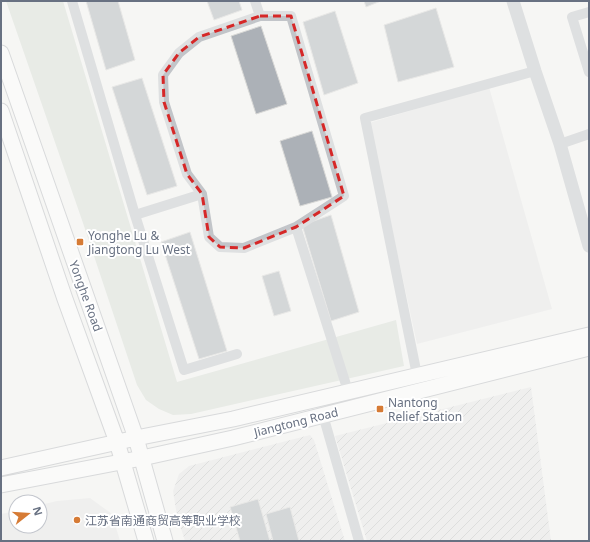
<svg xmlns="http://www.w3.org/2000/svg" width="590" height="542" viewBox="0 0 590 542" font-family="'Noto Sans','Noto Sans SC',sans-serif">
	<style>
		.built { fill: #e7e7e7 }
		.industrial { fill: url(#industrial-furrows) }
		.green { fill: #d7ddd5 }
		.building { fill: #acb1b7; stroke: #d8d8d6 }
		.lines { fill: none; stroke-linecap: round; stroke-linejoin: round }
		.secondary-casing { stroke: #b5b8bd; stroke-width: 17 }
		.minor { stroke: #c2c5c9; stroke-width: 10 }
		.tertiary { stroke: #c2c5c9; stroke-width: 13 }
		.secondary { stroke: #fff; stroke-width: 15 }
		.marked { fill: none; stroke: #d62828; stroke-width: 3; stroke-dasharray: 8 5; stroke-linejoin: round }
		.poi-dot { fill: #d67b35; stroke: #fff; stroke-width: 1.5 }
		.labels { text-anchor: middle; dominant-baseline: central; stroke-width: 4; stroke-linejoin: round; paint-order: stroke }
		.poi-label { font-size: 12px; fill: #687182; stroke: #fff; text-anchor: start }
		.street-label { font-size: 12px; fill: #687182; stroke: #fff }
	</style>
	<defs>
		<pattern id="industrial-furrows" width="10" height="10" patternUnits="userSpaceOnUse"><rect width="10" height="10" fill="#e7e7e7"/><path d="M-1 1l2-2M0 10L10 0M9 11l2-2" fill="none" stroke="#bfc0c1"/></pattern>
	</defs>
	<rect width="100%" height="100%" fill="#f6f6f4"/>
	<path class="built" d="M 489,87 L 552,309 L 417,344 L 369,123 Z
		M 90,498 L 112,514 L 120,541 L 1,541 L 1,514 L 16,511 L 16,526 L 40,526 L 40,505 L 57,501 Z"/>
	<path class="industrial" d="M 531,387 L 551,541 L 367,541 L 335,436 Z
		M 310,435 L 314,440 L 345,541 L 185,541 L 177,516 L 173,491 L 179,474 L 189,466 Z"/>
	<path class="green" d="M 6,1 L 63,1 L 177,382 L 396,320 L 404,366 L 191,414 L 173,415 L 159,409 L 146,400 L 137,385 L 83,223 Z"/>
	<path class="building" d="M 86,1 L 118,1 L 135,60 L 106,70 Z
		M 207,1 L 239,1 L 242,10 L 214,20 Z
		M 364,1 L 381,1 L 366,7 Z
		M 436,8 L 454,67 L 398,82 L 384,25 Z
		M 335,11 L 358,83 L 324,95 L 303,22 Z
		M 261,26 L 287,104 L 256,114 L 231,36 Z
		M 142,78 L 177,186 L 147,195 L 112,87 Z
		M 312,131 L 332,197 L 300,206 L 280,141 Z
		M 331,215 L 359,312 L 331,321 L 302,225 Z
		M 190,232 L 227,351 L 199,359 L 161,242 Z
		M 279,271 L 291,311 L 274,316 L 262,276 Z
		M 258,499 L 270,541 L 240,541 L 230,507 Z
		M 290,507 L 299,541 L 273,541 L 266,514 Z"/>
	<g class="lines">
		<g class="secondary-casing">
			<path id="secondary" d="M 1,53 L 136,438 L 165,541
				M 1,111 L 65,299 L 117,442 L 146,541
				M 1,468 L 136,438 L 233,419 L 589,335
				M 1,485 L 142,458 L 233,438 L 589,348"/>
		</g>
		<path class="minor" d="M 72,1 L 135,215 L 184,370 L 237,354
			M 255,1 L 260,16
			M 589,12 L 572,17 L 589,72
			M 260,16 L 291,16 L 344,196 L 296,227 L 244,248 L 220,247 L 209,237 L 202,194 L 187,174 L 164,102 L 163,75 L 179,53 L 199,37 Z
			M 560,144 L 589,134
			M 135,215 L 202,194
			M 296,227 L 348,391
			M 417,375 L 365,118 L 535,71
			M 323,415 L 359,541"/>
		<path class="tertiary" d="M 513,1 L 535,71 L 560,144 L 589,246"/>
		<use href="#secondary" class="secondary"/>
	</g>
	<path d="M0 0H590V542H0ZM 260,16 L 291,16 L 344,196 L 296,227 L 244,248 L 220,247 L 209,237 L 202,194 L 187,174 L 164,102 L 163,75 L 179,53 L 199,37 Z" fill="#f6f6f4" fill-opacity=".55" fill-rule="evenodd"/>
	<path class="marked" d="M 260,16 L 291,16 L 344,196 L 296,227 L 244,248 L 220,247 L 209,237 L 202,194 L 187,174 L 164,102 L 163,75 L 179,53 L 199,37 Z"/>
	<g class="poi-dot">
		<rect x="76" y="238" width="8" height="8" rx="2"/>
		<rect x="376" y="405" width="8" height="8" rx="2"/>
		<circle cx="77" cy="520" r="4"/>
	</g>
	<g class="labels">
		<g class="poi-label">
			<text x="88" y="235">Yonghe Lu &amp;<tspan x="88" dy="14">Jiangtong Lu West</tspan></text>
			<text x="388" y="402">Nantong<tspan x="388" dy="14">Relief Station</tspan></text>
			<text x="85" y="520">江苏省南通商贸高等职业学校</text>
		</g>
		<g class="street-label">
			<text transform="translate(86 296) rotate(70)">Yonghe Road</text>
			<text transform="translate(296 422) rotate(-14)">Jiangtong Road</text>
		</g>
	</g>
	<rect width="590" height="542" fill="none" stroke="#687182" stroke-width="4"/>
	<g transform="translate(28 514) rotate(73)"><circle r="19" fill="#ffffff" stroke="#c3c6cd"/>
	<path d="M0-3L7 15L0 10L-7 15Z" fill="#d67b35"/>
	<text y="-6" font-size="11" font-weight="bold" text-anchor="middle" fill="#687182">N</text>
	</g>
</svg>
